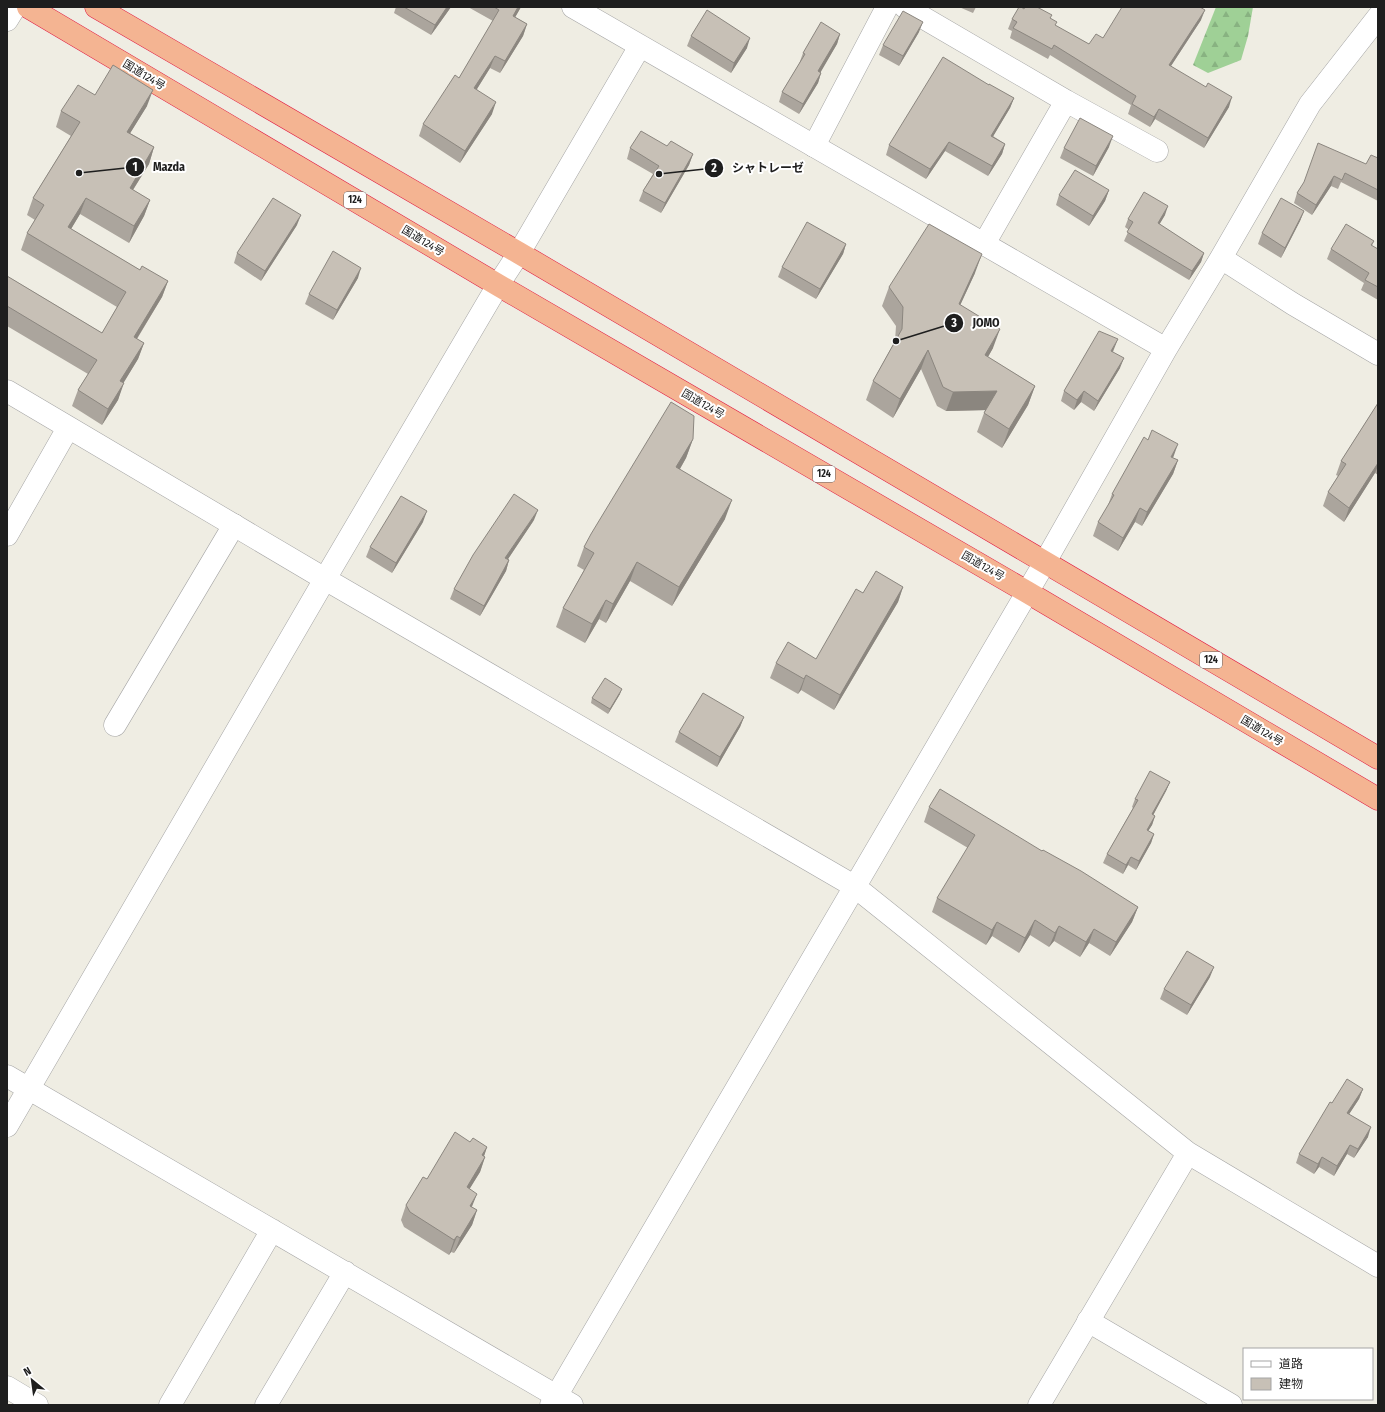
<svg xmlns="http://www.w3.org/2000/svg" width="1385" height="1412" viewBox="0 0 1385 1412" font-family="'Fira Sans Condensed','Noto Sans JP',sans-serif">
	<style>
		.forest { fill: url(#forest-firs) }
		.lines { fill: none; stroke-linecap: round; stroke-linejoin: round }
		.minor-casing { stroke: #a5a5a5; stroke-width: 23 }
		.tertiary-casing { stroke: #a5a5a5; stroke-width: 23 }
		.trunk-casing { stroke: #e01e46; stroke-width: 23 }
		.minor { stroke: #fff; stroke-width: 22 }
		.tertiary { stroke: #fff; stroke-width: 22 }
		.trunk { stroke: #f4b492; stroke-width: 22 }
		.wall { fill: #aba59d }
		.shaded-wall { fill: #8b867f }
		.building { fill: #c7c0b6; stroke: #8b867f }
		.labels { text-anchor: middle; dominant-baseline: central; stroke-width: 4; stroke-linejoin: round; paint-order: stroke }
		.shield { fill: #fff; stroke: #626262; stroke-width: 1 }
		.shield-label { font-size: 10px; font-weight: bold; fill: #1e1e1e }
		.street-label { font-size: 11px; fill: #1e1e1e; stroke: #fff }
		.leader { fill: none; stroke: #1e1e1e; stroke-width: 1.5 }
		.callout-dot { fill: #1e1e1e; stroke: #fff; stroke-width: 1.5 }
		.mark-label { font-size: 12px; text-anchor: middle; font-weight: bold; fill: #fff }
		.callout-label { font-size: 12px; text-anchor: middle; font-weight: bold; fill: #1e1e1e; stroke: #fff; stroke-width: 4; stroke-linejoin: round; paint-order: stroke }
	</style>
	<defs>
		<pattern id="forest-firs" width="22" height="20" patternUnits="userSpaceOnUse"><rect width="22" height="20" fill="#9fd096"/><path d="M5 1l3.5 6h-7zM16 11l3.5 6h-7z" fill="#88b281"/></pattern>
	</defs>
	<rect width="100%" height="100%" fill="#efede3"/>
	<path class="forest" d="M 1216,7 L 1253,7 L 1248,36 L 1241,60 L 1208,73 L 1193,65 Z"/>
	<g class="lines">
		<g class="minor-casing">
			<path id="minor" d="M 905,7 L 1066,101 L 1157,151
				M 814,146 L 887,7
				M 984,244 L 1066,101
				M 7,535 L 68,428
				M 115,725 L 234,525
				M 7,1076 L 572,1405
				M 1088,1321 L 1231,1405
				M 7,1387 L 37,1405
				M 170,1405 L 272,1230
				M 266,1405 L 345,1272"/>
		</g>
		<g class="tertiary-casing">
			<path id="tertiary" d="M 573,7 L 1166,349
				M 7,20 L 15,7
				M 1221,258 L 1293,304 L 1378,354
				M 7,391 L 325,579 L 854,886 L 1188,1153 L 1378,1266
				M 7,1126 L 325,579 L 498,285 L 519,253 L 640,46
				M 551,1405 L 1045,562 L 1166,349 L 1221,258 L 1310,104 L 1378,17
				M 1039,1405 L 1188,1153"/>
		</g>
		<g class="trunk-casing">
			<path id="trunk" d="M 28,7 L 498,285 L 1027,592 L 1378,799
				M 96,7 L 519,253 L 1378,758"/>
		</g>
		<use href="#minor" class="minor"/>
		<use href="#tertiary" class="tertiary"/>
		<use href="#trunk" class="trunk"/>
	</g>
	<path class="wall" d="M 396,7 L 451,7 L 431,35 L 394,13 Z
		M 468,7 L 521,7 L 515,17 L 527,24 L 523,36 L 500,73 L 490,68 L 477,89 L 492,114 L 460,163 L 419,136 L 423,124 L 459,78 L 493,21 Z
		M 959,7 L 976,7 L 973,13 Z
		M 1024,9 L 1051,19 L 1055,26 L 1089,44 L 1103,38 L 1201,20 L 1171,66 L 1229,107 L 1204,148 L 1155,119 L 1150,127 L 1128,114 L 1131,105 L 1050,55 L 1048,59 L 1010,38 L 1012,31 L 1008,29 L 1012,19 Z
		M 919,32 L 899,66 L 879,55 L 883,45 Z
		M 840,34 L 837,44 L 820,72 L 821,73 L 818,83 L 799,114 L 779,102 L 782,92 L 799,64 L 803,53 Z
		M 691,36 L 747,48 L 731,73 L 687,46 Z
		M 989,85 L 1014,98 L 1010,108 L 993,136 L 1005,144 L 1002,154 L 988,176 L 945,151 L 926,179 L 886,155 L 889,145 Z
		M 95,95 L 147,106 L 130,133 L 154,147 L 149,164 L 133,190 L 150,200 L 144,216 L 129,243 L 80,214 L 71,229 L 140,270 L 168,281 L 162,297 L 137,339 L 144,343 L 138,359 L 123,383 L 118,400 L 102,425 L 72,406 L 78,390 L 88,374 L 7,326 L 7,276 L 102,333 L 117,307 L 21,250 L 27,233 L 35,220 L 27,215 L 33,198 L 71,136 L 56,127 L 61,111 Z
		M 667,146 L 693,154 L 689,165 L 661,213 L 639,201 L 643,191 L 653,174 L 627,159 L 630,148 Z
		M 1109,147 L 1093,176 L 1060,158 L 1064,148 Z
		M 1378,158 L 1378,201 L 1341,182 L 1338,189 L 1331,186 L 1312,215 L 1294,203 L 1297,193 L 1304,183 L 1366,164 Z
		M 1109,190 L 1105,201 L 1089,226 L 1056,205 L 1059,195 Z
		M 1304,211 L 1300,221 L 1281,258 L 1258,244 L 1262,233 Z
		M 1165,215 L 1159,224 L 1204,253 L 1201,262 L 1189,280 L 1124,241 L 1129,230 L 1125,227 L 1128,219 Z
		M 297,225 L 261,281 L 234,263 L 237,253 Z
		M 1374,241 L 1372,246 L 1378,249 L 1378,300 L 1361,290 L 1364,283 L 1327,259 L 1331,249 Z
		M 846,244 L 843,254 L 816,299 L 778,277 L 782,267 Z
		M 975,273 L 960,305 L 993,348 L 988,357 L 1035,386 L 1028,405 L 1002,448 L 977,432 L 984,413 L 985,410 L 946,411 L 937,406 L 921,369 L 893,418 L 866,400 L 873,381 L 895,341 L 896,326 L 882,306 L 889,287 Z
		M 358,278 L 333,320 L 305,304 L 309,294 Z
		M 1114,349 L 1113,352 L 1120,368 L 1094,411 L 1081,402 L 1074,410 L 1061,401 L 1064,391 Z
		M 1378,403 L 1378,475 L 1375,473 L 1344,522 L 1323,506 L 1328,492 L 1338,476 L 1336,475 L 1341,461 Z
		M 693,439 L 686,458 L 680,469 L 725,519 L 672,606 L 630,581 L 606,623 L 599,619 L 585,643 L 556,627 L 563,608 L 584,570 L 577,566 L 584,547 Z
		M 1173,458 L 1178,460 L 1173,474 L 1142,526 L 1135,522 L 1118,551 L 1093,536 L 1098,522 L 1107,508 L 1112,494 Z
		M 534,520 L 508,559 L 509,560 L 506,571 L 480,616 L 450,599 L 454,589 Z
		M 423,522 L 392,573 L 366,557 L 370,547 Z
		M 903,587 L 898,602 L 834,710 L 801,690 L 798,694 L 770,678 L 776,663 L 816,659 L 863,593 Z
		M 620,694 L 608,714 L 591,703 L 592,698 Z
		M 744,717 L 740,727 L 717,767 L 675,742 L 679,732 Z
		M 1170,782 L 1166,791 L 1153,815 L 1155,816 L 1152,825 L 1148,831 L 1154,834 L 1151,843 L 1136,870 L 1128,865 L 1123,874 L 1103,863 L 1107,854 L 1133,808 L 1132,807 L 1135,799 Z
		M 929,807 L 1042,851 L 1138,907 L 1132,922 L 1110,956 L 1089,943 L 1080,957 L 1054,941 L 1049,947 L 1030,935 L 1019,953 L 992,936 L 986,945 L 932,912 L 937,898 L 968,848 L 924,822 Z
		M 1210,977 L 1187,1015 L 1160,999 L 1164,989 Z
		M 1363,1089 L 1359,1099 L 1349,1114 L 1368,1137 L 1354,1158 L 1347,1154 L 1334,1176 L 1319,1167 L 1314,1174 L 1296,1163 L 1299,1154 L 1332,1103 Z
		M 470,1142 L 487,1147 L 484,1156 L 485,1157 L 480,1172 L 469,1189 L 472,1207 L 477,1210 L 472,1225 L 454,1253 L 451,1252 L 449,1255 L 404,1227 L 401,1220 L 406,1205 L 427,1179 Z"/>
	<path class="shaded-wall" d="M 447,7 L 451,7 L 431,35 L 435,25 Z
		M 518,7 L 521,7 L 509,28 L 513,16 Z
		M 1205,10 L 1201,20 L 1165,75 L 1169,65 Z
		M 923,22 L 919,32 L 899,66 L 903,56 Z
		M 527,24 L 523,36 L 500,73 L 505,61 Z
		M 840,34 L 837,44 L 815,82 L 818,71 Z
		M 750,38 L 747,48 L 731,73 L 734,63 Z
		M 495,56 L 490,68 L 470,100 L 474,88 Z
		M 821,73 L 818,83 L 799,114 L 803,104 Z
		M 153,90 L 147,106 L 121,148 L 127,132 Z
		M 1232,97 L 1229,107 L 1204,148 L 1208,138 Z
		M 1014,98 L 1010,108 L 988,145 L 991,136 Z
		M 496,102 L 492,114 L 460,163 L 465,151 Z
		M 1159,109 L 1155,119 L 1150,127 L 1154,117 Z
		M 1113,136 L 1109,147 L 1093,176 L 1096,166 Z
		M 949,142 L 945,151 L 926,179 L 930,169 Z
		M 1005,144 L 1002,154 L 988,176 L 992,166 Z
		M 154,147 L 149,164 L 124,204 L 130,188 Z
		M 693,154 L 689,165 L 661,213 L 665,203 Z
		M 1334,176 L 1331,186 L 1312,215 L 1316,205 Z
		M 1109,190 L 1105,201 L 1089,226 L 1093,216 Z
		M 86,198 L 80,214 L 62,244 L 68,227 Z
		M 150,200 L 144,216 L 129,243 L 134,226 Z
		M 1168,206 L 1165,215 L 1155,232 L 1158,223 Z
		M 1304,211 L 1300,221 L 1281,258 L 1285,248 Z
		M 301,215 L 297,225 L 261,281 L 265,271 Z
		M 846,244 L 843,254 L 816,299 L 820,289 Z
		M 1204,253 L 1201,262 L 1189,280 L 1192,271 Z
		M 982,254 L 975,273 L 952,323 L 959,304 Z
		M 361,268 L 358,278 L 333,320 L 337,310 Z
		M 168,281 L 162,297 L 128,353 L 134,337 Z
		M 1000,329 L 993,348 L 978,374 L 985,355 Z
		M 1118,339 L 1114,349 L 1107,361 L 1111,351 Z
		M 144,343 L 138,359 L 115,397 L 120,381 Z
		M 928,350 L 921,369 L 893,418 L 900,399 Z
		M 1124,358 L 1120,368 L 1094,411 L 1098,401 Z
		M 124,383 L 118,400 L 102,425 L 108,409 Z
		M 1035,386 L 1028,405 L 1002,448 L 1009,429 Z
		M 997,391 L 990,410 L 946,411 L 953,392 Z
		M 1084,391 L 1081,402 L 1074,410 L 1077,400 Z
		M 693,439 L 686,458 L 670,486 L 676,467 Z
		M 1178,444 L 1173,458 L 1171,457 Z
		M 1178,460 L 1173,474 L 1142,526 L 1147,512 Z
		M 1378,463 L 1378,466 L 1375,473 L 1344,522 L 1349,508 Z
		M 732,500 L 725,519 L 672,606 L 679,587 Z
		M 1140,508 L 1135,522 L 1118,551 L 1123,538 Z
		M 538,510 L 534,520 L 502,568 L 505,558 Z
		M 427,511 L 423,522 L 392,573 L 396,563 Z
		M 509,560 L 506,571 L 480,616 L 484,606 Z
		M 637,562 L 630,581 L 606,623 L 613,604 Z
		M 903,587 L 898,602 L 834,710 L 840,695 Z
		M 606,600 L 599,619 L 585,643 L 592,624 Z
		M 806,675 L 801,690 L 798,694 L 804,679 Z
		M 622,689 L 620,694 L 608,714 L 610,709 Z
		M 744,717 L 740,727 L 717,767 L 720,757 Z
		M 1170,782 L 1166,791 L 1149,823 L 1152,814 Z
		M 1155,816 L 1152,825 L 1143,839 L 1147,830 Z
		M 1154,834 L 1151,843 L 1136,870 L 1139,861 Z
		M 1131,857 L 1128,865 L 1123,874 L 1126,865 Z
		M 1138,907 L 1132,922 L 1110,956 L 1116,942 Z
		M 1035,920 L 1030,935 L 1019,953 L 1025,938 Z
		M 997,922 L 992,936 L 986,945 L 992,930 Z
		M 1059,926 L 1054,941 L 1049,947 L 1055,933 Z
		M 1094,929 L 1089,943 L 1080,957 L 1086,942 Z
		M 1214,967 L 1210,977 L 1187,1015 L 1191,1005 Z
		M 1363,1089 L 1359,1099 L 1344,1122 L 1347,1113 Z
		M 1371,1127 L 1368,1137 L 1354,1158 L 1358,1149 Z
		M 1350,1145 L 1347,1154 L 1334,1176 L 1337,1166 Z
		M 487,1147 L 482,1162 L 482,1155 Z
		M 485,1157 L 480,1172 L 461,1203 L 467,1187 Z
		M 1322,1157 L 1319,1167 L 1314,1174 L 1318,1164 Z
		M 477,1194 L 471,1209 L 470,1206 Z
		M 477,1210 L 472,1225 L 454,1253 L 460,1238 Z
		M 457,1236 L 451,1252 L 449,1255 L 454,1240 Z"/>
	<path class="building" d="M 404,7 L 447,7 L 435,25 Z
		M 494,7 L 518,7 L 513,16 L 527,24 L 505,61 L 495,56 L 474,88 L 496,102 L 465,151 L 423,124 L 455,75 L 459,78 L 499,10 Z
		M 1019,7 L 1021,7 L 1024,9 L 1025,7 L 1037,7 L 1052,15 L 1050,18 L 1057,22 L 1055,25 L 1089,44 L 1096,34 L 1103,38 L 1122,7 L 1200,7 L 1205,10 L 1169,65 L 1206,87 L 1208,83 L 1232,97 L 1208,138 L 1159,109 L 1154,117 L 1132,104 L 1136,96 L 1054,45 L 1052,49 L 1013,28 L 1017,22 L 1012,19 Z
		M 707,10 L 750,38 L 734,63 L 691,36 Z
		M 903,11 L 923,22 L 903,56 L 883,45 Z
		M 821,22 L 840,34 L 818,71 L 821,73 L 803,104 L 782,92 L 805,54 L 803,53 Z
		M 943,57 L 989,85 L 989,84 L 1014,98 L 991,136 L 1005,144 L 992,166 L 949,142 L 930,169 L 889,145 Z
		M 113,65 L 153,90 L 127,132 L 154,147 L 130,188 L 150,200 L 134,226 L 86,198 L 68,227 L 140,270 L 142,266 L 168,281 L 134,337 L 144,343 L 120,381 L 124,383 L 108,409 L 78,390 L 97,360 L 7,306 L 7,276 L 102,333 L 126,292 L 27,233 L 44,205 L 33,198 L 80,122 L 61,111 L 78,85 L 95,95 Z
		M 1080,118 L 1113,136 L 1096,166 L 1064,148 Z
		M 641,131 L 667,146 L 671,141 L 693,154 L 665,203 L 643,191 L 659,166 L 630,148 Z
		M 1318,143 L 1366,164 L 1371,155 L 1378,158 L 1378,190 L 1345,173 L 1342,180 L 1334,176 L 1316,205 L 1297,193 L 1304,182 Z
		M 1075,170 L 1109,190 L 1093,216 L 1059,195 Z
		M 1144,192 L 1168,206 L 1158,223 L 1204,253 L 1192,271 L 1127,232 L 1133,222 L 1128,219 Z
		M 273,198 L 301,215 L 265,271 L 237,253 Z
		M 1281,198 L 1304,211 L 1285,248 L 1262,233 Z
		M 807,222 L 846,244 L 820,289 L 782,267 Z
		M 929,224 L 982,254 L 959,304 L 1000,329 L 985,355 L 1035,386 L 1009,429 L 984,413 L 997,391 L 953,392 L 943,387 L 928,350 L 900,399 L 873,381 L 902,329 L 903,307 L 889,287 Z
		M 1346,224 L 1374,241 L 1371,245 L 1378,249 L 1378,287 L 1365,280 L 1369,273 L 1331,249 Z
		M 333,251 L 361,268 L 337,310 L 309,294 Z
		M 1099,331 L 1118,339 L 1111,351 L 1124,358 L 1098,401 L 1084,391 L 1077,400 L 1064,391 Z
		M 671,402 L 694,416 L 693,439 L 676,467 L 732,500 L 679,587 L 637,562 L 613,604 L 606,600 L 592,624 L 563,608 L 594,553 L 584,547 L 591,534 Z
		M 1378,403 L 1378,463 L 1349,508 L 1328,492 L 1346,464 L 1341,461 Z
		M 1152,430 L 1178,444 L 1171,457 L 1178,460 L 1147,512 L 1140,508 L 1123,538 L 1098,522 L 1114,495 L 1112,494 L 1144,437 L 1148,440 Z
		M 514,494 L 538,510 L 505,558 L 509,560 L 484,606 L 454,589 L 473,555 Z
		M 401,496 L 427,511 L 396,563 L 370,547 Z
		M 876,571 L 903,587 L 840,695 L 806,675 L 804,679 L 776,663 L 788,642 L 816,659 L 856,589 L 863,593 Z
		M 605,678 L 622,689 L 610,709 L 592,698 Z
		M 703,693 L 744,717 L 720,757 L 679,732 Z
		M 1150,771 L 1170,782 L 1152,814 L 1155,816 L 1147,830 L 1154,834 L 1139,861 L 1131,857 L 1126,865 L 1107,854 L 1138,800 L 1135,799 Z
		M 940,789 L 1042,851 L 1043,850 L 1081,871 L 1138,907 L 1116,942 L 1094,929 L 1086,942 L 1059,926 L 1055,933 L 1035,920 L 1025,938 L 997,922 L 992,930 L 937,898 L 975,835 L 929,807 Z
		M 1187,951 L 1214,967 L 1191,1005 L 1164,989 Z
		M 1347,1079 L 1363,1089 L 1347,1113 L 1371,1127 L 1358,1149 L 1350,1145 L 1337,1166 L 1322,1157 L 1318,1164 L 1299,1154 L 1330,1102 L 1332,1103 Z
		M 455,1132 L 470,1142 L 473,1138 L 487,1147 L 482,1155 L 485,1157 L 467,1187 L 477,1194 L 470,1206 L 477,1210 L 460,1238 L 457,1236 L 454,1240 L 410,1212 L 406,1205 L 423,1177 L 427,1179 Z"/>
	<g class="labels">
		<g class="shield">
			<rect x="344" y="192" width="22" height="16" rx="3"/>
			<rect x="813" y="466" width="22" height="16" rx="3"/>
			<rect x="1200" y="652" width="22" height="16" rx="3"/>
		</g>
		<g class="shield-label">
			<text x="355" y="200">124</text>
			<text x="824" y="474">124</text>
			<text x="1211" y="660">124</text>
		</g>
		<g class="street-label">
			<text transform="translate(144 75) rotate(31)">国道124号</text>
			<text transform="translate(423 241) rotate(31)">国道124号</text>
			<text transform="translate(703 404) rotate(30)">国道124号</text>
			<text transform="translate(983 566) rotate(30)">国道124号</text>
			<text transform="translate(1262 731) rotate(31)">国道124号</text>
		</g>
	</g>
	<path class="leader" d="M79 173L135 167M659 174L714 168M896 341L954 323"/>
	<g class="callout-dot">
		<circle cx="79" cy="173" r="4"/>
		<circle cx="659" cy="174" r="4"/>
		<circle cx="896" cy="341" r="4"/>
		<circle cx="135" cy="167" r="10"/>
		<circle cx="714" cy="168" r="10"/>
		<circle cx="954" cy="323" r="10"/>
	</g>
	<g class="mark-label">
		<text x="135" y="171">1</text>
		<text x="714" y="172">2</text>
		<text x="954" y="327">3</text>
	</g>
	<g class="callout-label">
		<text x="169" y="171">Mazda</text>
		<text x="768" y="172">シャトレーゼ</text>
		<text x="986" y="327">JOMO</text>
	</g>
	<rect width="1385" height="1412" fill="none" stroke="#1e1e1e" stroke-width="16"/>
	<rect x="1243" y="1348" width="130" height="52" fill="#ffffff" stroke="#a5a5a5"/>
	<rect x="1251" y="1361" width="20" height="6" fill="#ffffff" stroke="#a5a5a5"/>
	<text x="1279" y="1368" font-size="12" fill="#1e1e1e">道路</text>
	<rect x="1251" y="1378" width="20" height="12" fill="#c7c0b6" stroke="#a5a5a5"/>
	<text x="1279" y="1388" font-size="12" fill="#1e1e1e">建物</text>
	<g transform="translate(32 1380) rotate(331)" stroke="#ffffff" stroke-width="3" paint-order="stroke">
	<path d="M0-3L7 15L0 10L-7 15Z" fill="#1e1e1e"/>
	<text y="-6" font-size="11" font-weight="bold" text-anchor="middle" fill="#1e1e1e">N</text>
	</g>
</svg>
